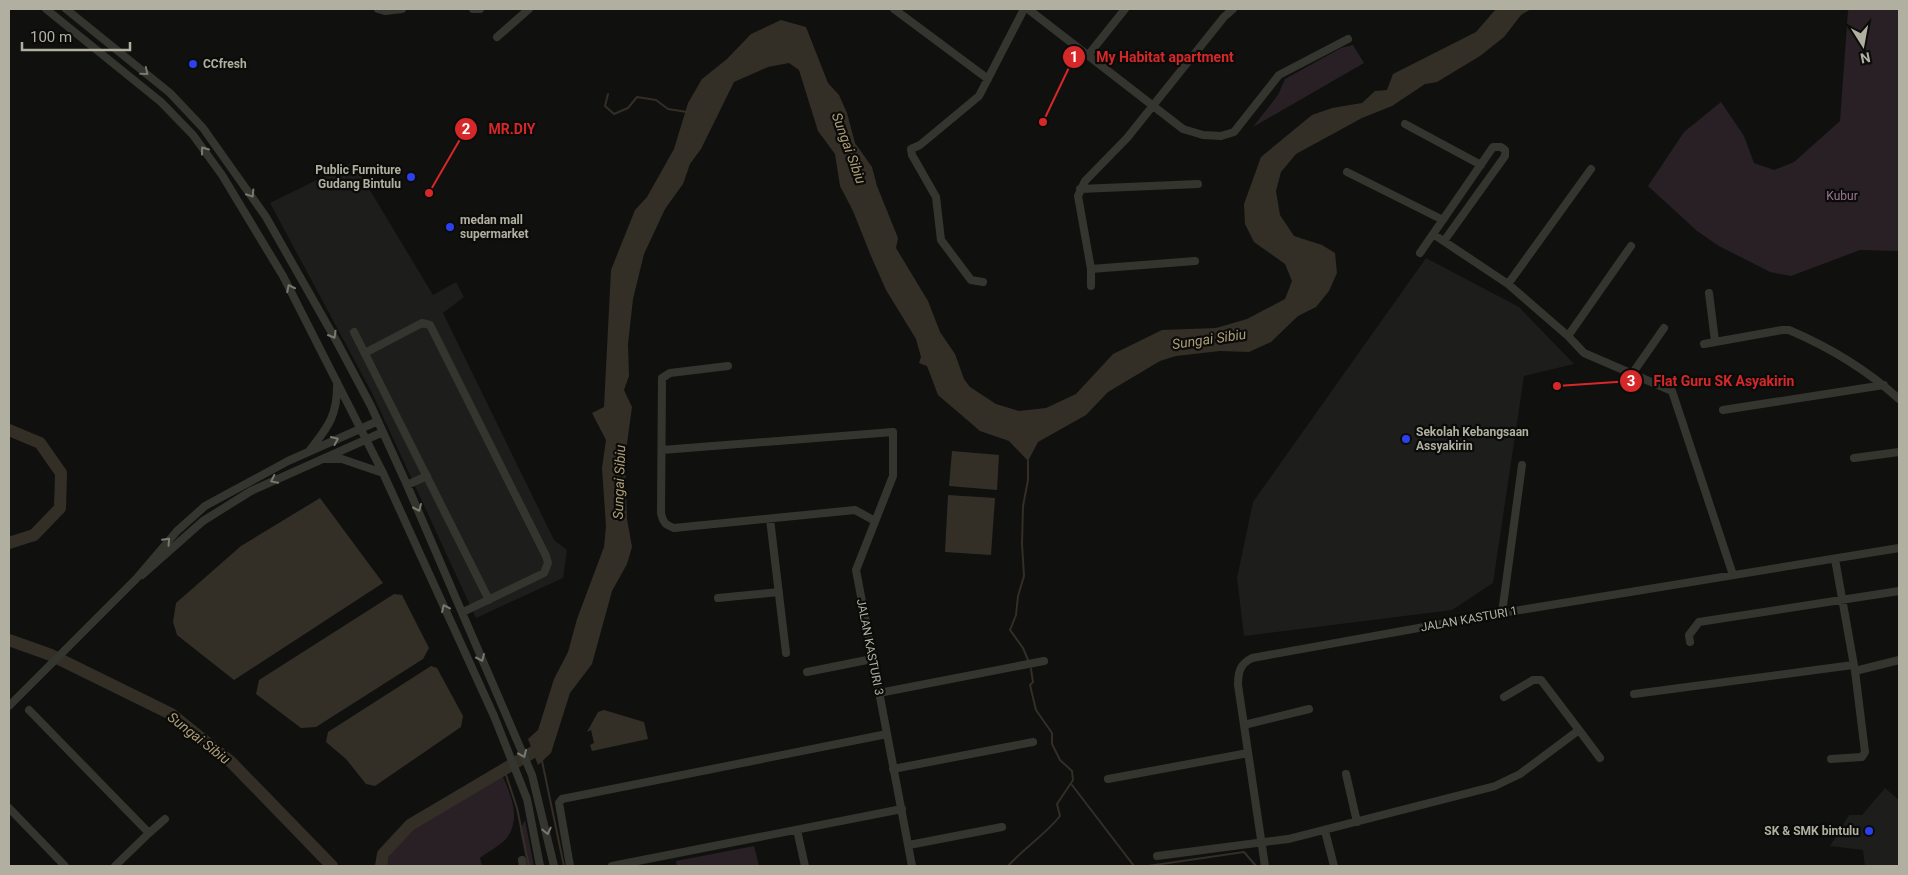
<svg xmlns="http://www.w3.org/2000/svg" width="1908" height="875" viewBox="0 0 1908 875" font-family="Roboto,sans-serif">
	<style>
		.built { fill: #1d1d1b }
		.green { fill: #282025 }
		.water { fill: #332f26 }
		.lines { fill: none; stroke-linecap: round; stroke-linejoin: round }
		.stream { stroke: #332f26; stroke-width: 2 }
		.river { stroke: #332f26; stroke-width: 12 }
		.minor { stroke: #353530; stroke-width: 8 }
		.oneway { stroke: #79796e }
		.poi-dot { fill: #2b41ed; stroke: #0b0b0a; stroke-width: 2 }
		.labels { text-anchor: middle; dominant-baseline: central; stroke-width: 4.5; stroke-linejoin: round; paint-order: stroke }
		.poi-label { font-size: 12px; font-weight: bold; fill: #b1b0a0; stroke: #0b0b0a; text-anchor: start }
		.park-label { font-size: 12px; fill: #9c7792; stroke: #0b0b0a }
		.street-label { font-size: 12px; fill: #b1b0a0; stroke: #0b0b0a }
		.water-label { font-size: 14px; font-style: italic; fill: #ac9c77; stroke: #0b0b0a }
		.leader { fill: none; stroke: #d62828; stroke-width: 2 }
		.callout-dot { fill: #d62828; stroke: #0b0b0a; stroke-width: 2 }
		.mark-label { font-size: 15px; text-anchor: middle; font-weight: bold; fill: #fff }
		.callout-label { font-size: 14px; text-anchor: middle; font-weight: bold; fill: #d62828; stroke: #0b0b0a; stroke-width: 4.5; stroke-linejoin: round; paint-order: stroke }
	</style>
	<rect width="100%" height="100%" fill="#10100f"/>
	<path class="built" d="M 353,162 L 433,295 L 456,282 L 464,297 L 443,313 L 554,540 L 567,550 L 563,578 L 476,618 L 372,393 L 270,203 Z
		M 1426,258 L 1519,307 L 1574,364 L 1524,376 L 1493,583 L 1452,610 L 1244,636 L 1237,578 L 1253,502 Z
		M 1885,788 L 1899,800 L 1899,866 L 1865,866 L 1863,850 L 1830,846 L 1849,815 L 1862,815 Z"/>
	<path class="green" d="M 1850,9 L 1899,9 L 1899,251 L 1860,250 L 1791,276 L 1770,272 L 1719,246 L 1697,231 L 1648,186 L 1684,132 L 1721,102 L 1744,136 L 1754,163 L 1774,170 L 1794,162 L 1840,121 L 1848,11 Z
		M 1353,45 L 1364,63 L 1253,127 L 1278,95 L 1285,79 L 1341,48 Z
		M 501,773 C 511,794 522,819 506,839 C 500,846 487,852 480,858 L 482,866 L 386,866 C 390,834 473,791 501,773 Z
		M 525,820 L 534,866 L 527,866 L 520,830 Z
		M 754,846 L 759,866 L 677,866 L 676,861 Z"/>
	<path class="water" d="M 1496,9 L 1531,9 L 1521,15 L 1504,37 L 1480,56 L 1437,82 L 1425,84 L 1392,106 L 1362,118 L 1296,154 L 1281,172 L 1276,191 L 1280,215 L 1294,236 L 1322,245 L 1335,253 L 1337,273 L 1329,291 L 1316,307 L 1298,316 L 1271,342 L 1249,352 L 1220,351 L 1176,356 L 1160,361 L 1108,392 L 1086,415 L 1038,442 L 1028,461 L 1009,441 L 980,431 L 938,395 L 927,366 L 919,363 L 921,357 L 916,339 L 886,290 L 871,256 L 853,211 L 840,186 L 835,154 L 818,131 L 799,70 L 789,63 L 768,67 L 734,82 L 701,149 L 690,164 L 683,184 L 665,209 L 644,254 L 633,299 L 628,344 L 629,376 L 624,390 L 632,407 L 625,458 L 627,519 L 632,547 L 627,564 L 612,591 L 592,664 L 570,693 L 551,753 L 538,765 L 528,739 L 538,730 L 554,679 L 568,652 L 577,619 L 604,547 L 606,526 L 602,468 L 606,440 L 592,413 L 604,407 L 611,270 L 635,210 L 647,197 L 674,149 L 688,103 L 702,79 L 727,59 L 751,34 L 781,20 L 806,27 L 828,83 L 839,95 L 847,113 L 855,143 L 872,167 L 877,186 L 898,238 L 896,248 L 928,301 L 940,332 L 955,354 L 964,379 L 970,387 L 996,404 L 1019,411 L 1046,408 L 1076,394 L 1113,354 L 1162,330 L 1216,328 L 1247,319 L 1285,299 L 1292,281 L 1285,264 L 1254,242 L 1245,224 L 1244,204 L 1261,157 L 1312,115 L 1332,108 L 1362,103 L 1375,91 L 1387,90 L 1393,74 L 1476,32 Z
		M 952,451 L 999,455 L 997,490 L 949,486 Z
		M 948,495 L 995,498 L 991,555 L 945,552 Z
		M 320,498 L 383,583 L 234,680 L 177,635 L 173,622 L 176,603 L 241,546 Z
		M 394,594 L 402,595 L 429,648 L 423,659 L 316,727 L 301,728 L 256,694 L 259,680 Z
		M 431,666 L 437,668 L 463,716 L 461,727 L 375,786 L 366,784 L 346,759 L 326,742 L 328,732 Z
		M 604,710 L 644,722 L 648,739 L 592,751 L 590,745 L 594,743 L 591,730 L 587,732 L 598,712 Z"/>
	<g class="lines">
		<path class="stream" d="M 608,94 L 605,106 L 614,114 L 628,108 L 637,97 L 656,100 L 668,109 L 687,112
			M 1028,660 L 1023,648 L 1010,630 L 1016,615 L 1018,596 L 1024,576 L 1022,544 L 1023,506 L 1028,480 L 1028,461
			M 542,761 L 564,866
			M 504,769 L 517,808 L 529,866
			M 1072,785 L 1134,866
			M 1008,866 C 1024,848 1045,835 1060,816 L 1057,804 L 1073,780 L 1072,771 L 1060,760 L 1052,744 L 1052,733 L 1036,710 L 1030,685 L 1033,682 L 1031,669
			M 1148,866 L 1244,852 L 1256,866"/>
		<path class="river" d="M 9,430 L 40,443 L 61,473 L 60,508 L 34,535 L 9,543
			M 9,640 L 51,655 L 171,714 L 231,762 L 332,866
			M 381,866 L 383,854 L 410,825 L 540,748 L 543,739"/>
		<path class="minor" d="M 46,9 L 161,102 L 193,135 L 222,175 L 283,276 L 383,473 L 494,716 L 527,799 L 540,866
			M 66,9 L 170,93 L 203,128 L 266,217 L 337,342 L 371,406 L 407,485 L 532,775 L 554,866
			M 378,9 L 385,11 L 402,9
			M 473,9 L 480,9
			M 894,9 L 988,79
			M 1028,9 L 1183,129 L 1203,135 L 1221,136 L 1234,132 L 1279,75 L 1348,39
			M 497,37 L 529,9
			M 1089,54 L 1125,9
			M 1405,124 L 1481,165
			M 1347,172 L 1443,220
			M 1080,189 L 1198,184
			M 1433,234 L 1508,284 L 1568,336 L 1584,353 L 1672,391 L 1733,575
			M 1420,253 L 1493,147 L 1501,147 L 1505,150 L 1505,156 L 1444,241
			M 1091,269 L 1195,261
			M 983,282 L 971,280 L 941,240 L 936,197 L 912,155 L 911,149 L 920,145 L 979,96 L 1024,9
			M 1508,284 L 1591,169
			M 1091,286 L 1091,269 L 1078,196 L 1085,181 L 1127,138 L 1224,17 L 1233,9
			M 1709,293 L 1715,341
			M 354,332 L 489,600
			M 1568,336 L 1631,246
			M 1704,344 L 1782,330 L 1789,330 C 1829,347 1867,370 1899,399
			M 365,353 L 422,323 L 430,325 L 546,556 L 548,563 L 544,573 L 463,612
			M 728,366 L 670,373 L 662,378 L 661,513 C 663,522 665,525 674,528 L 855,510 L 875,521
			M 1632,374 L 1664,328
			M 1723,410 L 1884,385
			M 310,450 C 329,426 338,414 337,382
			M 662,450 L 893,432 L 893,476 L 856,570 L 912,866
			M 1854,458 L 1899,452
			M 324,459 L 342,459 L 383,473
			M 407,485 L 427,476
			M 770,519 L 786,653
			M 142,575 L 203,521 L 251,491 L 383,432
			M 718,598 L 779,592
			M 1502,613 L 1522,465
			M 1690,642 L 1689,635 L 1699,622 L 1899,591
			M 1855,671 L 1899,660
			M 807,672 L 872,659
			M 879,693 L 1044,661
			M 1634,694 L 1853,665
			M 9,706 L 136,579 L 177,531 L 205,506 L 288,461 L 378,421
			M 29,710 L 149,833 L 115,866
			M 1244,725 L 1309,709
			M 1579,730 L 1600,758
			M 1831,759 L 1862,757 L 1865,752 L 1855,671 L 1835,559
			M 893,769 L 1033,742
			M 1346,774 L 1357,822
			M 1108,779 L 1248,753
			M 9,808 L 65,866
			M 797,830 L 805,866
			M 1325,831 L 1334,866
			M 149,833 L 165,819
			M 909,845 L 1002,827
			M 1157,856 L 1288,839 L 1495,786 L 1520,774 L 1579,730 L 1541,680 L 1533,680 L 1504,697
			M 522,860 L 523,866
			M 570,866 L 559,803 L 562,799 L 887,734
			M 612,866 L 902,809
			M 1265,866 L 1238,685 C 1238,672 1240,664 1252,658 L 1502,613 L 1899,548"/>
	</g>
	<defs><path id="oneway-chevron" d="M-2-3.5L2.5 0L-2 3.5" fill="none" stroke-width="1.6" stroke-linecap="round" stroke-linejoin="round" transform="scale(1.25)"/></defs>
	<g class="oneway">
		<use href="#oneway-chevron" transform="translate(145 72) rotate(39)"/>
		<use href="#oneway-chevron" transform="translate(204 150) rotate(-126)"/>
		<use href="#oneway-chevron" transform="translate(251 194) rotate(57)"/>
		<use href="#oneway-chevron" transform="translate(290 288) rotate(-117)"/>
		<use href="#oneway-chevron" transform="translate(333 335) rotate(60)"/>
		<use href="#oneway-chevron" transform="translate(335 440) rotate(-24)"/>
		<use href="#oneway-chevron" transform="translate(274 480) rotate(154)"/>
		<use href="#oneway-chevron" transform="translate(418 508) rotate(66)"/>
		<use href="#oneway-chevron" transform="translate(167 541) rotate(-47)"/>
		<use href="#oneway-chevron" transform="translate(445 608) rotate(-115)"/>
		<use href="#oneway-chevron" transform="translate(481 658) rotate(66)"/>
		<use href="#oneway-chevron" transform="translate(523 754) rotate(67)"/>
		<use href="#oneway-chevron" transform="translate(547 831) rotate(77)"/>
	</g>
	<g class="poi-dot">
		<circle cx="193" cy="64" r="5"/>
		<circle cx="411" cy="177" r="5"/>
		<circle cx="450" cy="227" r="5"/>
		<circle cx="1406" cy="439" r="5"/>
		<circle cx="1869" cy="831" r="5"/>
	</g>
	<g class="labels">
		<g class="poi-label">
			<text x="203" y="64">CCfresh</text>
			<text x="401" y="170" text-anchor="end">Public Furniture<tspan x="401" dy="14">Gudang Bintulu</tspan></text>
			<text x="460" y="220">medan mall<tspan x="460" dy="14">supermarket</tspan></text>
			<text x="1416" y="432">Sekolah Kebangsaan<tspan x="1416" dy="14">Assyakirin</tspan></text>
			<text x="1859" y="831" text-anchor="end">SK &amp; SMK bintulu</text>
		</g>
		<g class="park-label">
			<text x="1842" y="196">Kubur</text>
		</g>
		<g class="street-label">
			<text transform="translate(1469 619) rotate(-10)">JALAN KASTURI 1</text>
			<text transform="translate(870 647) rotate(79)">JALAN KASTURI 3</text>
		</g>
		<g class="water-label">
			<text transform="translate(849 148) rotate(70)">Sungai Sibiu</text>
			<text transform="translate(1209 339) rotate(-8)">Sungai Sibiu</text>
			<text transform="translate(619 482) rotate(-88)">Sungai Sibiu</text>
			<text transform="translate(199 738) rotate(38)">Sungai Sibiu</text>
		</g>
	</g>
	<path class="leader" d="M1043 122L1074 57M429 193L466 129M1557 386L1631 381"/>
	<g class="callout-dot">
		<circle cx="1043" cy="122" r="5"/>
		<circle cx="429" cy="193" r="5"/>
		<circle cx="1557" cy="386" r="5"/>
		<circle cx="1074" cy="57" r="12"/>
		<circle cx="466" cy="129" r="12"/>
		<circle cx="1631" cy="381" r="12"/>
	</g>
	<g class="mark-label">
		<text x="1074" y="62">1</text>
		<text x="466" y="134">2</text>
		<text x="1631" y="386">3</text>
	</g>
	<g class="callout-label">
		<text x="1165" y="62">My Habitat apartment</text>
		<text x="512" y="134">MR.DIY</text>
		<text x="1724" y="386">Flat Guru SK Asyakirin</text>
	</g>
	<rect width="1908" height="875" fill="none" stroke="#b1b0a0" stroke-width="20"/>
	<g transform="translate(1863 45) rotate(169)" stroke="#0b0b0a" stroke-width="4" paint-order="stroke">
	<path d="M0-4L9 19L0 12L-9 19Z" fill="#b1b0a0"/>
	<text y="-8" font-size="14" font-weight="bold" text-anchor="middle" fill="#b1b0a0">N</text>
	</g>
	<path d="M22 42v8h108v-8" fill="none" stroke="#b1b0a0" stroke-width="2.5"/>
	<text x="30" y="42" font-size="15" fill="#b1b0a0" stroke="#0b0b0a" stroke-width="4" paint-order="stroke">100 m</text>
</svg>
